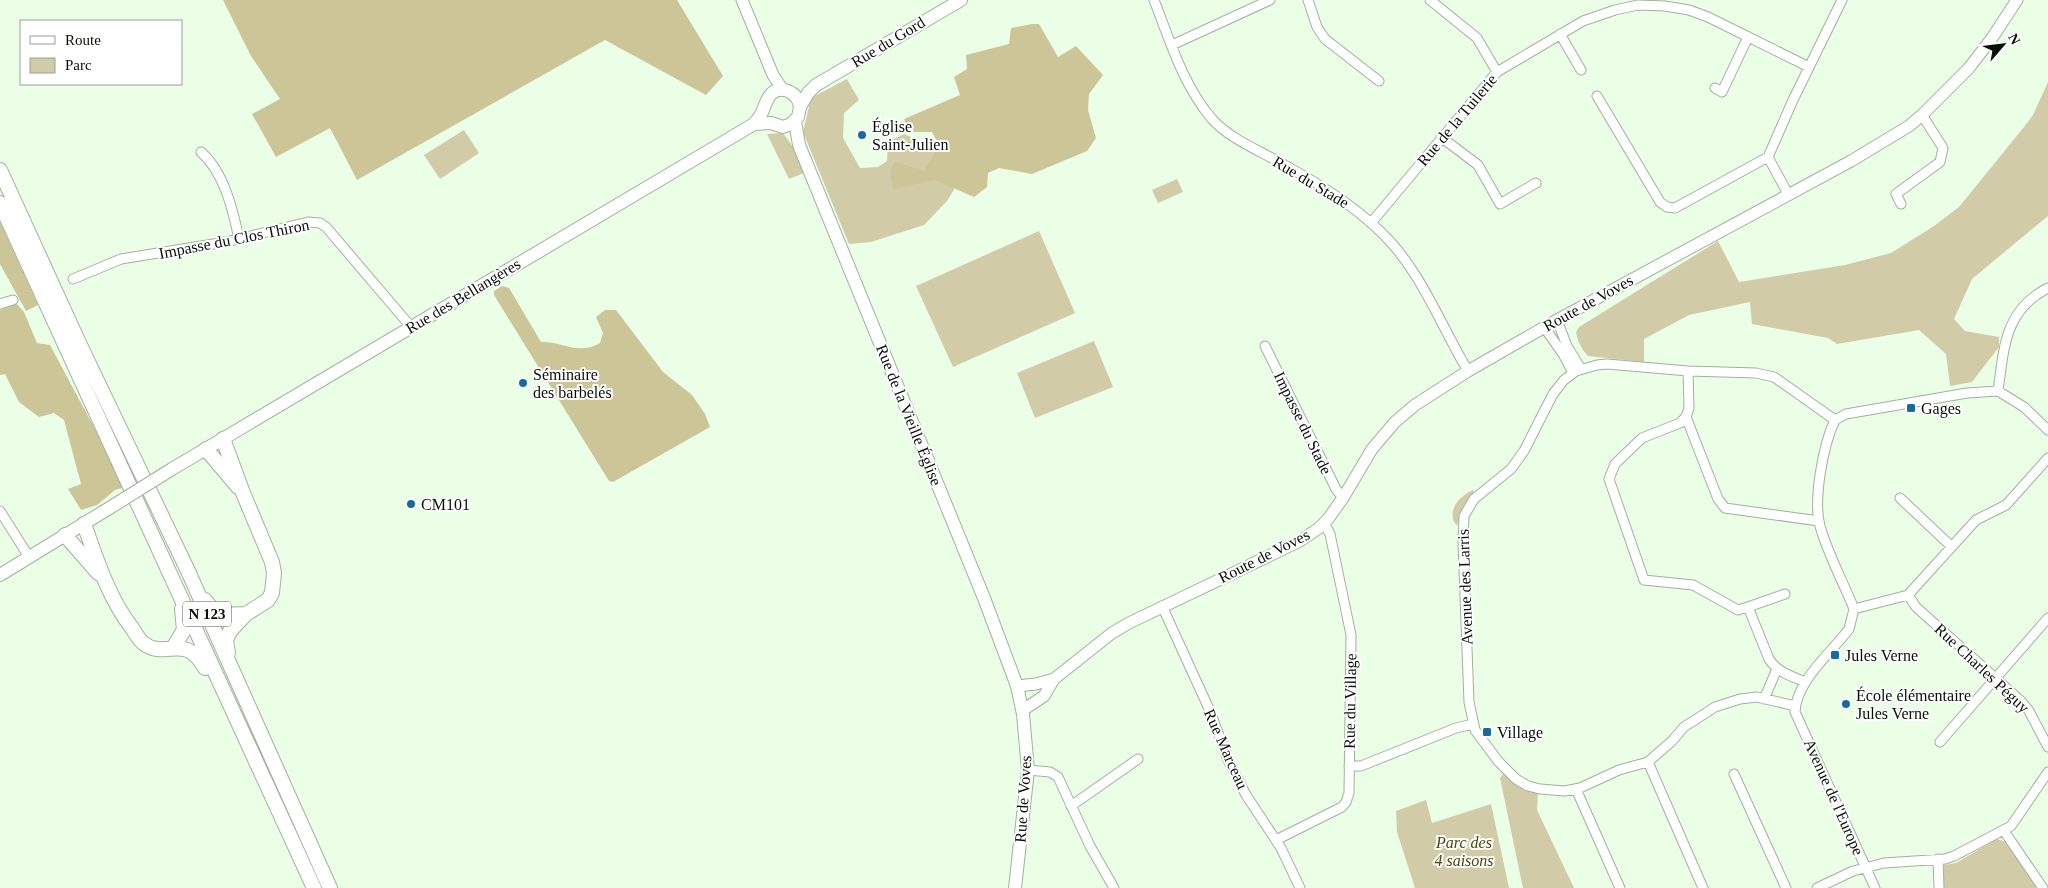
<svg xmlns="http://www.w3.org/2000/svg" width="2048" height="888" viewBox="0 0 2048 888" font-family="Georgia,serif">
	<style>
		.green { fill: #d1cba7 }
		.forest { fill: #ccc598 }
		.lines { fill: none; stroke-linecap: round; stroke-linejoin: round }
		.minor-casing { stroke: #9fb29b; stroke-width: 11 }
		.tertiary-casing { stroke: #9fb29b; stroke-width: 13 }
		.secondary-casing { stroke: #9fb29b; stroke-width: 14 }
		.primary-casing { stroke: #9fb29b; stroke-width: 16 }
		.minor { stroke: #fff; stroke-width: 9 }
		.tertiary { stroke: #fff; stroke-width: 11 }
		.secondary { stroke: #fff; stroke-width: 12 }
		.primary { stroke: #fff; stroke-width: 14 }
		.secondary-bridge-casing { stroke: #9fb29b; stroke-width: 14; stroke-linecap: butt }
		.secondary-bridge { stroke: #fff; stroke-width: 12 }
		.poi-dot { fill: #146c9c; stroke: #fff; stroke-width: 2 }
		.labels { text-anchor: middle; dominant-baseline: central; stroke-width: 4; stroke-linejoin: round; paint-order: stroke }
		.shield { fill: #fff; stroke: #515651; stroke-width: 1 }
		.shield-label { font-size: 15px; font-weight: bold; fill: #070e06 }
		.street-label { font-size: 16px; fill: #070e06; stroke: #fff }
		.poi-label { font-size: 16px; fill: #070e06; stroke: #fff; text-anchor: start }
		.park-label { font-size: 16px; font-style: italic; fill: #4d450e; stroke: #fff }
	</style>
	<rect width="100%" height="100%" fill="#eaffe6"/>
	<path class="green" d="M 847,79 L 859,100 L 844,113 L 843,138 L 860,168 L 878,167 L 887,161 L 888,142 L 904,134 L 970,163 L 947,201 L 924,225 L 871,242 L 849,244 L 803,132 L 811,98 Z
		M 2048,82 L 2048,216 L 1972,279 L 1954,319 L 1965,331 L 1999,337 L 1999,347 L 1972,382 L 1950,386 L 1946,354 L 1919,330 L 1837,344 L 1828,338 L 1752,324 L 1750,302 L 1689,315 L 1644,339 L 1644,362 L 1588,356 C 1582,350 1577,340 1576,332 L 1579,327 L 1718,241 L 1739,282 L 1845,265 L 1891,253 L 1934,226 L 1959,207 L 2024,127 L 2033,115 Z
		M 464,130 L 479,153 L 440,179 L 424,155 Z
		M 783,133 L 793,147 L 804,173 L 789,179 L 767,134 Z
		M 1177,179 L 1183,192 L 1158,203 L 1152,190 Z
		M 1039,231 L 1075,313 L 953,367 L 916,286 Z
		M 1094,341 L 1113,387 L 1035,418 L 1017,373 Z
		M 1473,490 L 1474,493 C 1461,507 1462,509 1457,526 C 1445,512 1459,496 1473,490 Z
		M 1503,774 L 1518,786 L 1538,793 L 1537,810 L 1574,888 L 1523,888 L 1500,778 Z
		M 1426,800 L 1432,823 L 1491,804 L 1509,888 L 1415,888 L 1397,832 L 1396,811 Z
		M 1997,839 L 2006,842 L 2037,888 L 1943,888 L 1944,865 L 1956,863 Z"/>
	<path class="forest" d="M 223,0 L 677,0 L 723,76 L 706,95 L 605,40 L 357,180 L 330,128 L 276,157 L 252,114 L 280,99 L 251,56 Z
		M 1032,24 L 1039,24 L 1058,57 L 1076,46 L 1103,75 L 1089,94 L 1088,110 L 1096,138 L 1087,151 L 1032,174 L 999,168 L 988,173 L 987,187 L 974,197 L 935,180 L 893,189 L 890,170 L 895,162 L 924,171 L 939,145 L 932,132 L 909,132 L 904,119 L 960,95 L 954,77 L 967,69 L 966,55 L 1009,44 L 1011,28 Z
		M 0,222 L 38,305 L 26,311 L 0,264 Z
		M 502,286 L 509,288 L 541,342 C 563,341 578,356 600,343 L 603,333 L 596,317 L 605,310 L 616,310 L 663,372 L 692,395 L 705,414 L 710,427 L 613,482 L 609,481 L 494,295 L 494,291 Z
		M 17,304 L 24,312 L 37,343 L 50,345 L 126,487 L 115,490 L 97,505 L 81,510 L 68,489 L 81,484 L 64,420 L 54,413 L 39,417 L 19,402 L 5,374 L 0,375 L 0,310 Z"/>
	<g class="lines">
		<g class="minor-casing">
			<path id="minor" d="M 1154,0 C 1170,41 1183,85 1212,119 C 1229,138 1256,149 1279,162 C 1316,182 1351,203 1382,233 C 1421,271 1440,324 1468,371
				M 1308,0 L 1317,27 L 1325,39 L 1379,81
				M 1430,0 L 1477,38 L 1497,72
				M 1560,34 L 1581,70
				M 1172,45 L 1270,0
				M 1715,88 L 1722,92 L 1748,37
				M 1597,96 L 1660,202 L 1667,207 L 1675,208 L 1768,157 L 1788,194
				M 1441,137 L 1478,165 L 1500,204 L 1536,183
				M 201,152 C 224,172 233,210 239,239
				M 1768,157 L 1793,100 L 1842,0
				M 1901,204 L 1896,194 L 1940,162 L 1943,148 L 1922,115
				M 1371,223 L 1497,72 L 1583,21 L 1615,10 L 1638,5 L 1665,6 L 1689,10 L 1708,17 L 1809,67
				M 73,279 L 121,259 L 226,242 L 308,222 L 320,223 L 326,227 L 412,328
				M 0,304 L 13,300
				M 1557,320 L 1567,346 L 1581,369
				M 1544,327 L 1563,354 L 1573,373
				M 1265,346 L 1336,489 L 1343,498
				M 1688,371 L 1689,408 L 1686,417 L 1680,423 L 1642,438 L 1615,464 L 1609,479 L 1644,580 L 1693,585 L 1738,610 L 1748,607 L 1769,659 C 1777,672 1791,676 1805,682
				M 1998,391 C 2004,349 2004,310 2048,288
				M 1686,417 L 1718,499 L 1725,508 L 1819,521
				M 1835,420 C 1823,445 1813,500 1820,526 C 1827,552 1844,584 1854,609 L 1849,629 C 1831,653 1796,681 1795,712 L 1875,888
				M 1835,420 L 1846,414 L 1967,393 L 1998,391 L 2024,407 L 2048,430
				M 1900,498 L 1952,547
				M 0,511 L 29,557
				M 1908,595 L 1916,607 L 2021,701 L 2029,711 L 2048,747
				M 1162,606 L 1210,711 L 1228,760 L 1246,795 L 1281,848 L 1300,888
				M 1748,607 L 1785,594
				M 1854,609 L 1908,595 L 1976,520 L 2006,505 L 2048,458
				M 1764,699 L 1777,669
				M 1795,706 L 1757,697 L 1740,699 L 1715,707 L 1684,727 L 1672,741 L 1648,762 L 1619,770 L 1580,788 L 1565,791 L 1540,789 L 1528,786 L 1516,779 L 1498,761 L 1475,730 L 1469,702 L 1463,543 L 1464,516 L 1474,499 L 1511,469 L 1524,451 L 1553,394 L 1564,380 L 1576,371 L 1597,365 L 1607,364 L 1688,371 L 1756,373 L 1774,377 L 1835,420
				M 1940,742 L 2048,618
				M 1648,762 L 1703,888
				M 1349,766 L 1361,766 L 1456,728 L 1473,724
				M 1028,770 L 1050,772 L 1058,777 L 1090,846 L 1114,888
				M 1734,774 L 1786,888
				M 1576,789 L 1620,888
				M 1071,806 L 1138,759
				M 2004,831 L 2043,888
				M 1276,840 L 1342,807 L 1346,802 L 1349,793 L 1351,635 L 1330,534 L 1324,523
				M 1938,859 L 1939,888
				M 1817,888 L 1853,871 L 1884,863 L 1945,859 L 1954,856 L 2011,826 L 2048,772"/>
		</g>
		<g class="tertiary-casing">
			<path id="tertiary" d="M 742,0 L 773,75 L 783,90
				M 1017,686 L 1036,684 L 1054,679 L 1112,633 L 1129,623 L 1300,541 L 1319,528 L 1328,519 L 1343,498 L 1372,449 L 1395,422 L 1415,405 L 1468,371 L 1557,320 L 1851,161 L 1909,126 L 1922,115 L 1969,68 L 1992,38 L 2017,0
				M 1023,710 L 1044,696 L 1054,679"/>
		</g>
		<g class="secondary-casing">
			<path id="secondary" d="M 795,121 L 799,145 L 984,598 L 1017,686 L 1023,714 L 1028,770 L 1015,888
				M 754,124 L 771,123 L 783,127 L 791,124 L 798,117 L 800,107 L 808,93 L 816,85 L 961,0
				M 172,469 L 754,124 C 757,120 761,116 763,110 C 767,99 772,85 788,91 C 795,94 799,100 800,107
				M 0,575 L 103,512"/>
		</g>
		<g class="primary-casing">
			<path id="primary" d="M 0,170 L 79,343 L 188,571 L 330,888
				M 0,203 L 314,888
				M 223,439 L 243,493 L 272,562 L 274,573 L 272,593 L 268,600 L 246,614 L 230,631 L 226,640 L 228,653
				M 206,449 L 238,487
				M 84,524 C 97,560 108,597 132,628 C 135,633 139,639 143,643 C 166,661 184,631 205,668
				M 65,535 L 98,573
				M 205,600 C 215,616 228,615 246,614
				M 173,648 L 184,630 L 182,609"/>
		</g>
		<use href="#minor" class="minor"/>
		<use href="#tertiary" class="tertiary"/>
		<use href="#secondary" class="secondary"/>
		<use href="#primary" class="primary"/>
		<g class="secondary-bridge-casing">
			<path id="secondary-bridge" d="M 103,512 L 172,469"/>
		</g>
		<use href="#secondary-bridge" class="secondary-bridge"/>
	</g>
	<g class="poi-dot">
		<circle cx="862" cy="135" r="5"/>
		<circle cx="523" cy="383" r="5"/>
		<rect x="1906" y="403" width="10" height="10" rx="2.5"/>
		<circle cx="411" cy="504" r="5"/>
		<rect x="1830" y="650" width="10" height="10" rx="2.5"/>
		<circle cx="1846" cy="704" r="5"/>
		<rect x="1482" y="727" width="10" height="10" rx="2.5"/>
	</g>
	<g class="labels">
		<rect class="shield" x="183" y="601.5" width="48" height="25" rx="4"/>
		<g class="shield-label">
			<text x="207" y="614">N 123</text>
		</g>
		<g class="street-label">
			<text transform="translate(888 42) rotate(-31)">Rue du Gord</text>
			<text transform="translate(1457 120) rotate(-50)">Rue de la Tuilerie</text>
			<text transform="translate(1311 182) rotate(31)">Rue du Stade</text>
			<text transform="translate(234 239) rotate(-11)">Impasse du Clos Thiron</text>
			<text transform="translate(463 296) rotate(-31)">Rue des Bellangères</text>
			<text transform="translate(1588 303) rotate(-29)">Route de Voves</text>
			<text transform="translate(909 415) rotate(68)">Rue de la Vieille Église</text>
			<text transform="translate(1303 423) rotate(64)">Impasse du Stade</text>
			<text transform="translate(1264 556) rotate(-27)">Route de Voves</text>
			<text transform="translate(1465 587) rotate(-92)">Avenue des Larris</text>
			<text transform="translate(1982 668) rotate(43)">Rue Charles Péguy</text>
			<text transform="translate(1350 701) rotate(-89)">Rue du Village</text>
			<text transform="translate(1226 749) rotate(66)">Rue Marceau</text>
			<text transform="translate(1834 797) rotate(66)">Avenue de l'Europe</text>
			<text transform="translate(1023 799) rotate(-86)">Rue de Voves</text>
		</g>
		<g class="poi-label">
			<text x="872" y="126">Église<tspan x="872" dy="18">Saint-Julien</tspan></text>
			<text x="533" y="374">Séminaire<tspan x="533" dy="18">des barbelés</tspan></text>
			<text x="1921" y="408">Gages</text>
			<text x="421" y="504">CM101</text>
			<text x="1845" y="655">Jules Verne</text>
			<text x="1856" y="695">École élémentaire<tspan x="1856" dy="18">Jules Verne</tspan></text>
			<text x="1497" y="732">Village</text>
		</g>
		<g class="park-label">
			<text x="1464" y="842">Parc des<tspan x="1464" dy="18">4 saisons</tspan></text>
		</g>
	</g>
	<rect x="20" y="20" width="162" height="65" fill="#ffffff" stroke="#9c9f9b"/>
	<rect x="30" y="36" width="25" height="8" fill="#ffffff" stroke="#9c9f9b"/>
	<text x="65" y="45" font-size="15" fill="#070e06">Route</text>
	<rect x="30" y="58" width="25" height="15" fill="#d1cba7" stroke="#9c9f9b"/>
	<text x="65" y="70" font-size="15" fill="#070e06">Parc</text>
	<g transform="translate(2003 45) rotate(62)" stroke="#ffffff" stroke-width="4" paint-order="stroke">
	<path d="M0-4L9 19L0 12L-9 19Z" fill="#070e06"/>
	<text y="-8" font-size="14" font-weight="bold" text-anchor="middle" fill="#070e06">N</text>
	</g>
</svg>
